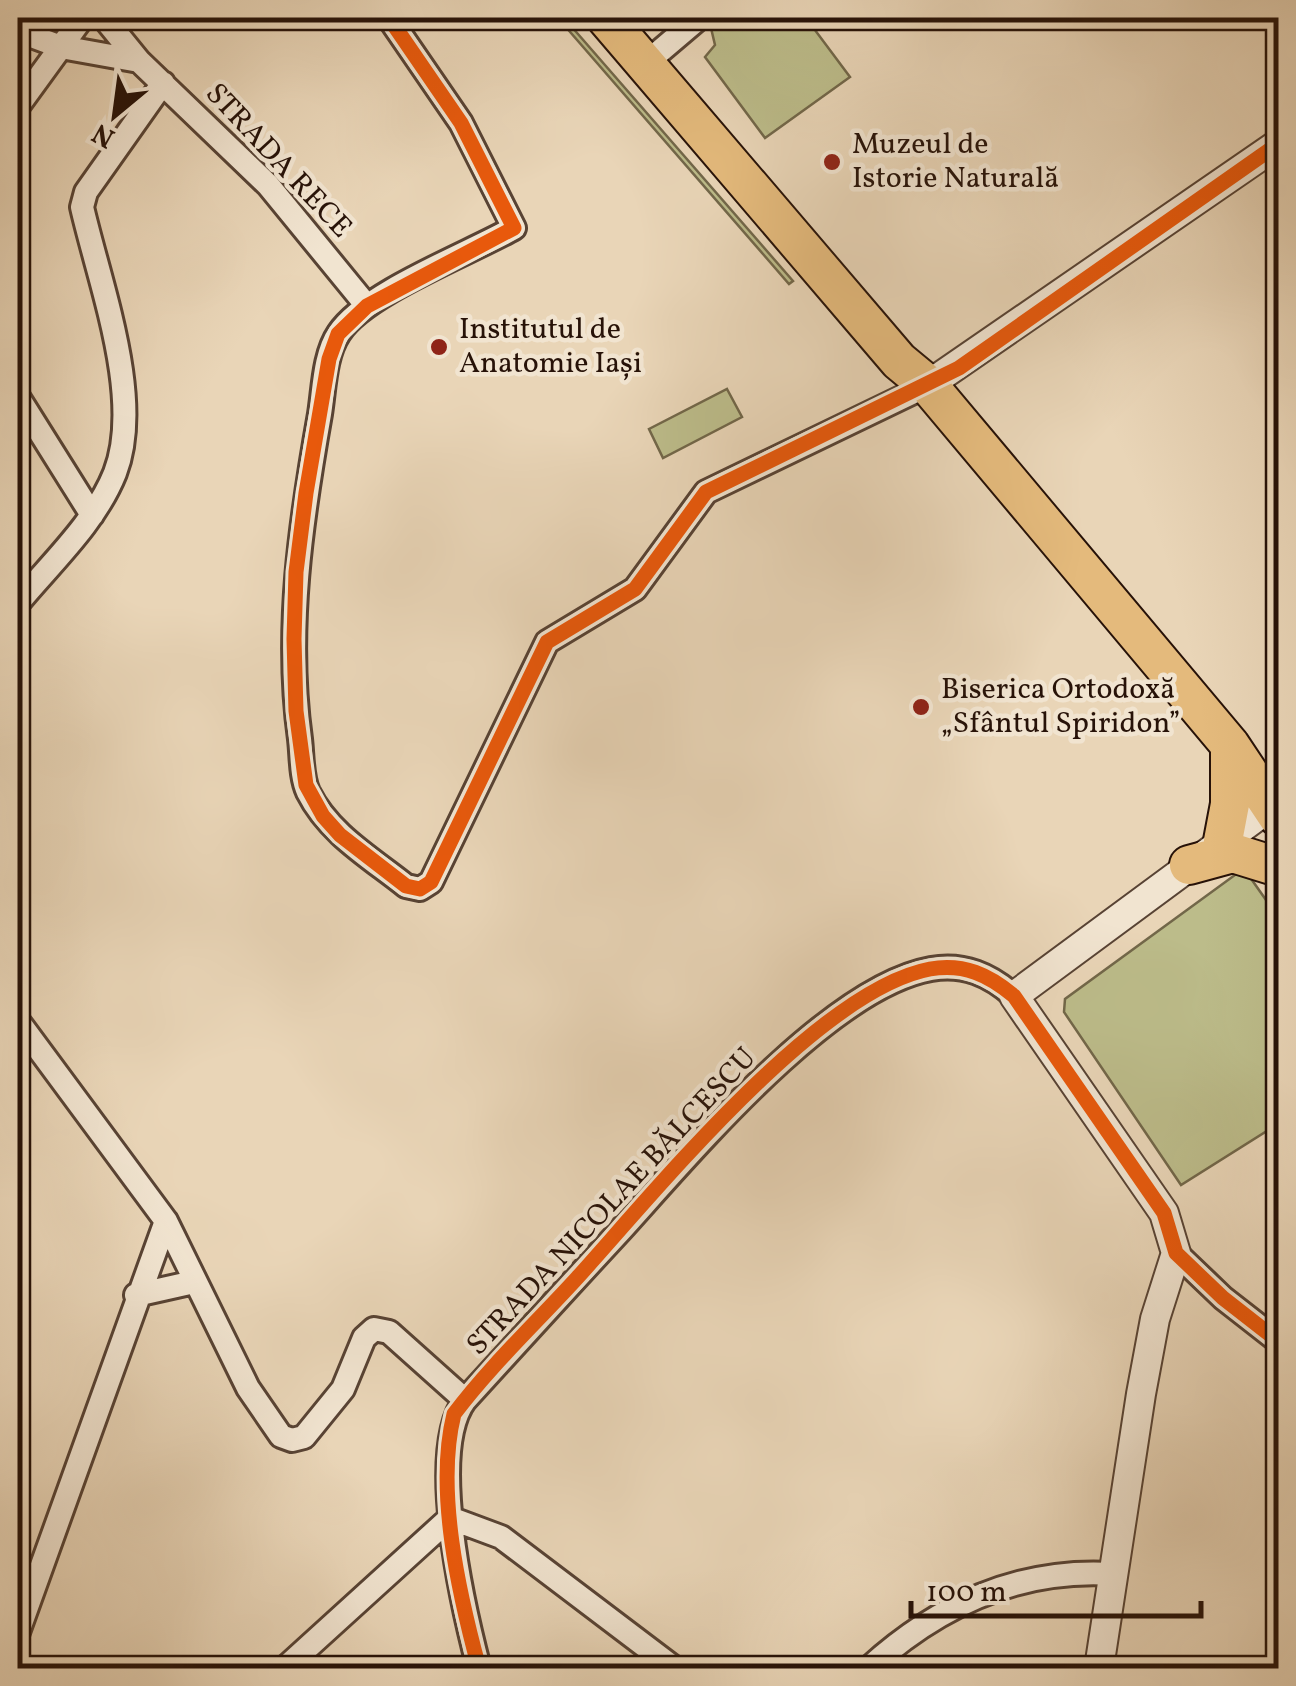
<svg xmlns="http://www.w3.org/2000/svg" width="1296" height="1686" viewBox="0 0 1296 1686" font-family="Vollkorn,serif">
	<style>
		.green { fill: #bcbc8a; stroke: #726749; stroke-width: 2.5 }
		.lines { fill: none; stroke-linecap: round; stroke-linejoin: round }
		.minor-casing { stroke: #584334; stroke-width: 28 }
		.tertiary-casing { stroke: #584334; stroke-width: 32 }
		.primary-casing { stroke: #271208; stroke-width: 42 }
		.minor { stroke: #f1e4d0; stroke-width: 22 }
		.tertiary { stroke: #f1e4d0; stroke-width: 28 }
		.primary { stroke: #e4ba7c; stroke-width: 38 }
		.cycleway-casing { stroke: #f1e4d0; stroke-width: 21 }
		.cycleway { stroke: #e8590c; stroke-width: 15 }
		.poi-dot { fill: #8f2418; stroke: #f1e4d0; stroke-width: 4 }
		.labels { text-anchor: middle; dominant-baseline: central; stroke-width: 9; stroke-linejoin: round; paint-order: stroke }
		.poi-label { font-size: 30px; fill: #271208; stroke: #f1e4d0; text-anchor: start }
		.street-label { font-size: 30px; fill: #271208; stroke: #f1e4d0 }
	</style>
	<rect width="100%" height="100%" fill="#e9d5b7"/>
	<filter id="stains"><feTurbulence type="fractalNoise" baseFrequency=".002" numOctaves="4"/><feColorMatrix values="0 0 0 0 .2 0 0 0 0 .09 0 0 0 0 .02 0 0 0 .5 -.17"/></filter>
	<radialGradient id="worn" r=".72"><stop offset=".6" stop-color="#630" stop-opacity="0"/><stop offset="1" stop-color="#630" stop-opacity=".3"/></radialGradient>
	<path class="green" d="M 558,18 L 564,18 L 793,281 L 789,284 Z
		M 726,18 L 806,18 L 850,77 L 765,138 L 705,57 L 715,45 L 711,28 Z
		M 727,389 L 742,417 L 663,458 L 649,429 Z
		M 1239,872 L 1247,873 L 1278,917 L 1278,1124 L 1181,1185 L 1064,1012 L 1065,999 Z"/>
	<g class="lines">
		<g class="minor-casing">
			<path id="minor" d="M 104,18 L 139,61 L 268,185 L 367,306
				M 389,18 L 461,123 L 514,228 C 470,253 365,293 339,333 C 324,355 324,389 320,414 C 301,521 285,630 300,739 C 302,756 301,777 308,792 C 329,834 371,858 406,886 L 420,889 L 431,882 L 547,642 L 635,589 L 706,492 L 928,385
				M 18,31 L 61,47 L 139,61
				M 646,63 L 699,18
				M 18,106 L 82,18
				M 18,397 L 92,515
				M 18,603 C 51,563 95,523 115,473 C 144,399 99,282 82,207 L 86,192 L 163,83
				M 18,1021 L 166,1221 L 248,1388 L 281,1436 L 292,1440 L 304,1437 L 343,1389 L 364,1338 L 374,1329 L 389,1332 L 465,1400
				M 1176,1253 L 1223,1298 L 1278,1341
				M 136,1295 L 194,1282
				M 450,1518 L 501,1537 L 674,1668
				M 18,1632 L 166,1221
				M 285,1668 L 450,1518
				M 479,1668 C 463,1607 427,1451 465,1400 C 517,1343 568,1287 620,1231 C 689,1155 829,987 931,969 C 964,963 990,975 1014,996
				M 869,1668 C 937,1606 1019,1568 1113,1574"/>
		</g>
		<g class="tertiary-casing">
			<path id="tertiary" d="M 928,385 L 1278,144
				M 1099,1668 L 1141,1394 L 1155,1319 L 1176,1253 L 1164,1213 L 1014,996 L 1271,806"/>
		</g>
		<g class="primary-casing">
			<path id="primary" d="M 606,18 L 899,361 L 928,385 L 1230,745 L 1278,817
				M 1223,841 L 1230,804 L 1230,745
				M 1189,865 L 1233,853 L 1278,867"/>
		</g>
		<use href="#minor" class="minor"/>
		<use href="#tertiary" class="tertiary"/>
		<use href="#primary" class="primary"/>
		<g class="cycleway-casing">
			<path id="cycleway" d="M 389,18 L 461,123 L 514,228 L 367,306 L 338,334 L 329,359 L 306,493 L 296,572 L 294,639 L 296,711 L 306,785 L 323,816 L 340,835 L 406,886 L 420,889 L 431,882 L 547,642 L 635,589 L 706,492 L 959,368 L 1278,144
				M 479,1668 C 459,1594 435,1490 454,1414 C 491,1365 536,1323 577,1278 C 654,1193 818,990 930,969 C 964,963 989,975 1014,996 L 1164,1213 L 1176,1253 L 1223,1298 L 1278,1341"/>
		</g>
		<use href="#cycleway" class="cycleway"/>
	</g>
	<g class="poi-dot">
		<circle cx="832" cy="162" r="10"/>
		<circle cx="439" cy="347" r="10"/>
		<circle cx="921" cy="707" r="10"/>
	</g>
	<g class="labels">
		<g class="poi-label">
			<text x="852" y="145">Muzeul de<tspan x="852" dy="34">Istorie Naturală</tspan></text>
			<text x="459" y="330">Institutul de<tspan x="459" dy="34">Anatomie Iași</tspan></text>
			<text x="941" y="690">Biserica Ortodoxă<tspan x="941" dy="34">„Sfântul Spiridon”</tspan></text>
		</g>
		<g class="street-label">
			<text transform="translate(278 161) rotate(47)">STRADA RECE</text>
			<text transform="translate(612 1202) rotate(-47)">STRADA NICOLAE BĂLCESCU</text>
		</g>
	</g>
	<rect width="1296" height="1686" fill="none" stroke="#e9d5b7" stroke-width="60"/>
	<rect x="20" y="20" width="1256" height="1646" fill="none" stroke="#271208" stroke-width="5"/>
	<rect x="30" y="30" width="1236" height="1626" fill="none" stroke="#271208" stroke-width="2.5"/>
	<g transform="translate(115 115) rotate(209)" stroke="#f1e4d0" stroke-width="8" paint-order="stroke">
	<path d="M0-8L18 38L0 25L-18 38Z" fill="#271208"/>
	<text y="-15" font-size="28" font-weight="bold" text-anchor="middle" fill="#271208">N</text>
	</g>
	<path d="M911 1601v15h290v-15" fill="none" stroke="#271208" stroke-width="5"/>
	<text x="926" y="1601" font-size="30" fill="#271208" stroke="#f1e4d0" stroke-width="8" paint-order="stroke">100 m</text>
	<rect width="100%" height="100%" filter="url(#stains)"/>
	<rect width="100%" height="100%" fill="url(#worn)"/>
</svg>
